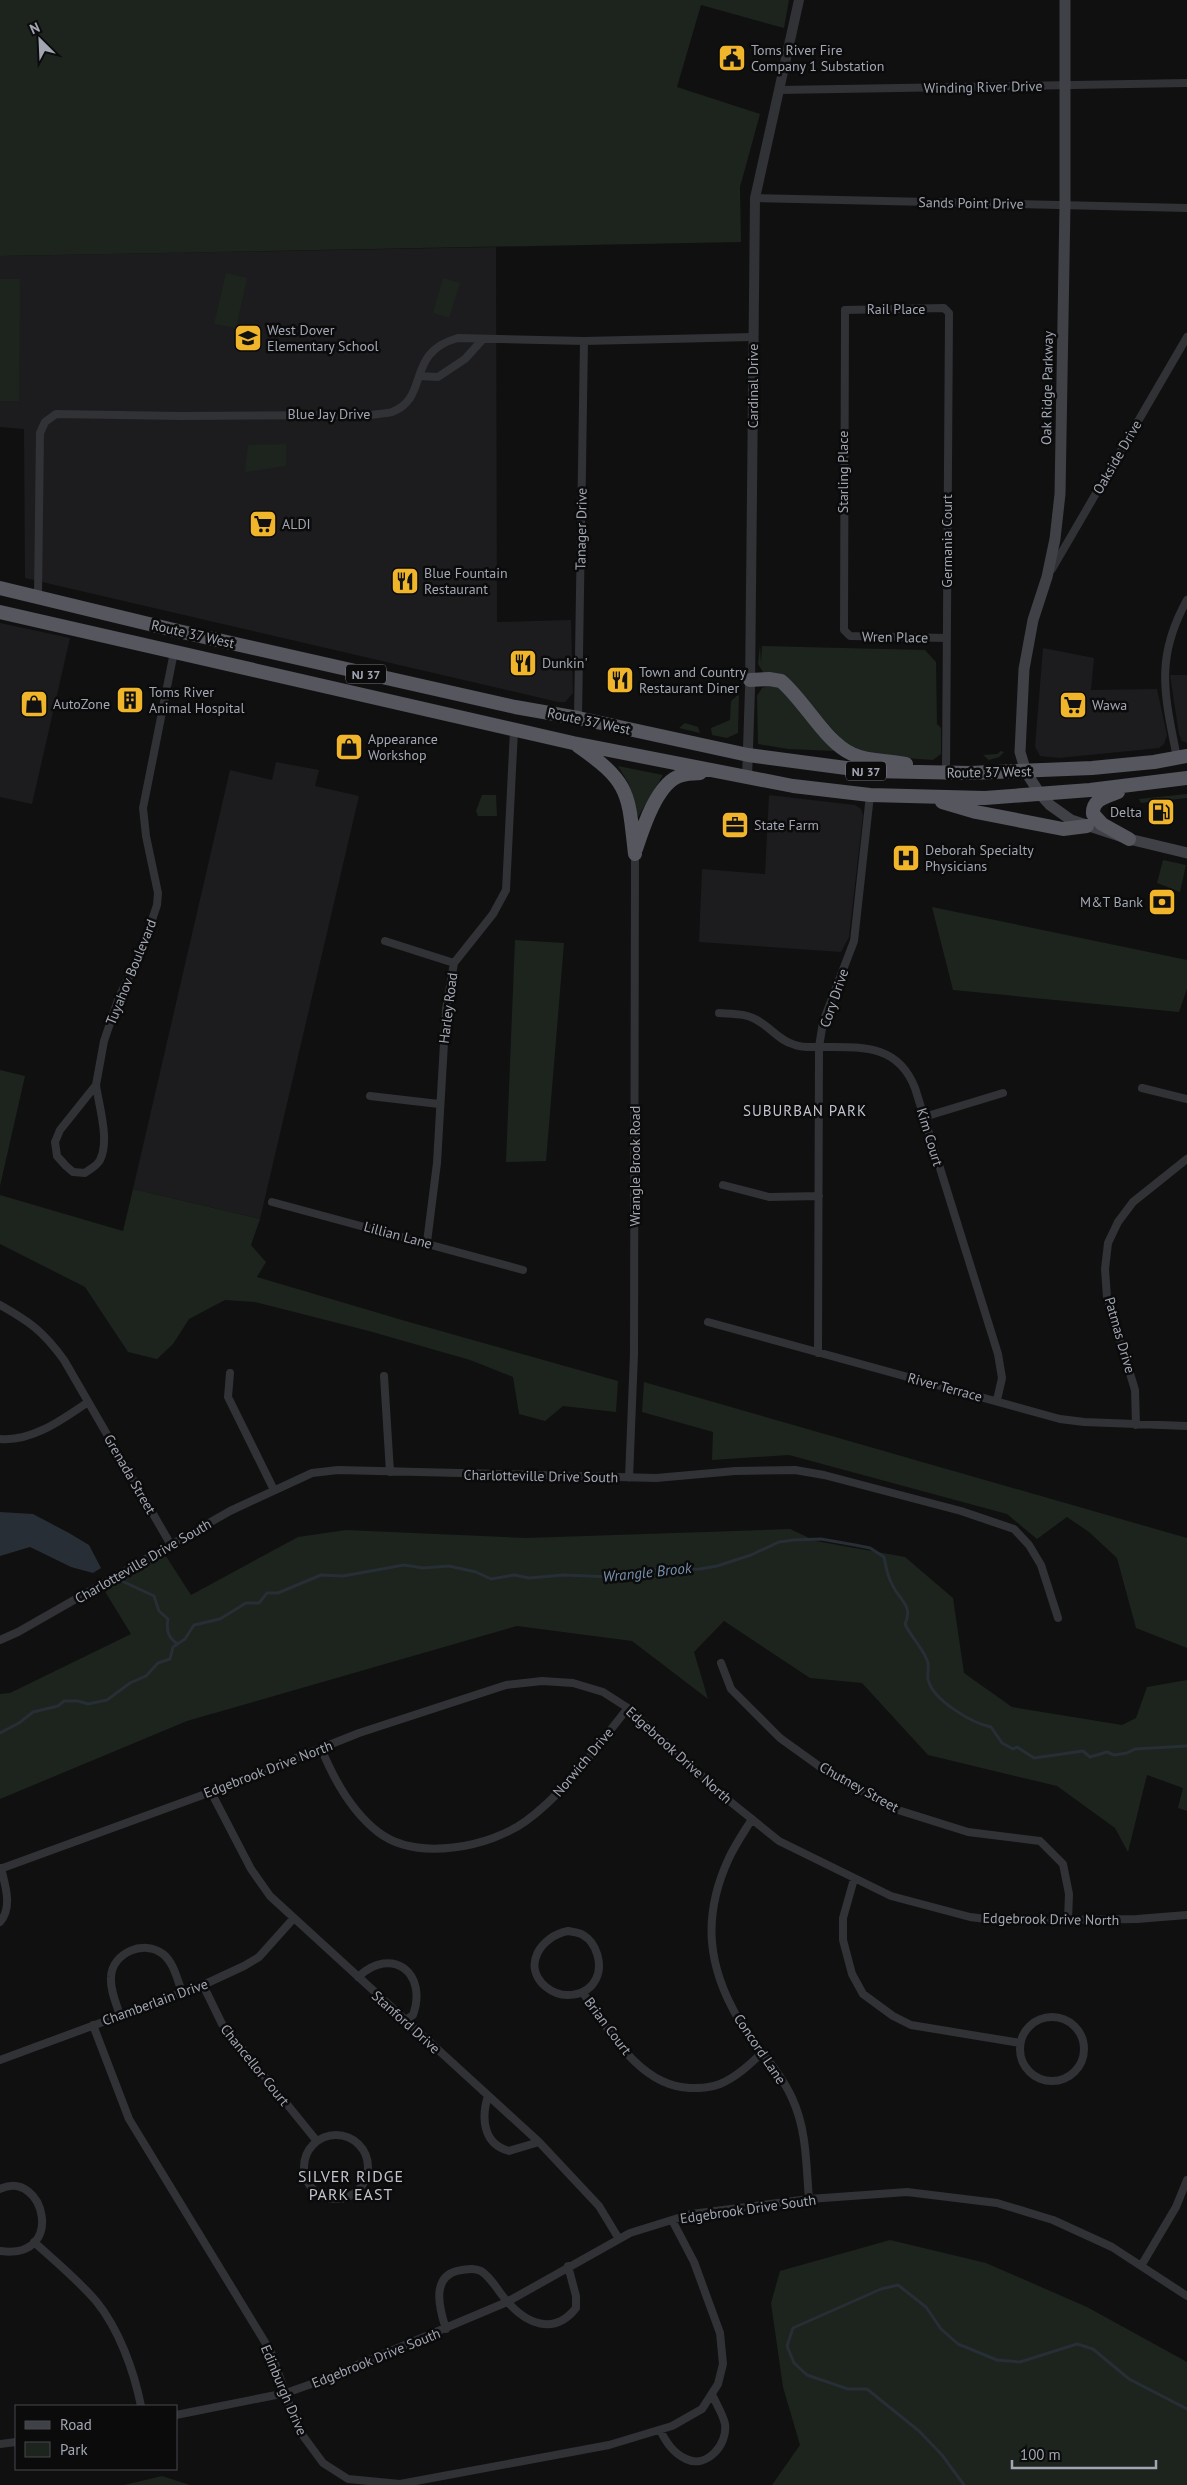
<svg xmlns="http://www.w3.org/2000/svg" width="1187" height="2485" viewBox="0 0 1187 2485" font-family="'PT Sans',sans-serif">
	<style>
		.built { fill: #1c1c1e }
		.green { fill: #1c241d }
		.water { fill: #272e35 }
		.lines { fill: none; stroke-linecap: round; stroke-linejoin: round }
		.stream { stroke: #272e35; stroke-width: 3 }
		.minor { stroke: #313236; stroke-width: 8 }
		.tertiary { stroke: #313236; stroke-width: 10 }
		.secondary { stroke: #3f4146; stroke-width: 11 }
		.trunk { stroke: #55565e; stroke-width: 14 }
		.labels { text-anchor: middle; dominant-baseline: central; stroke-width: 5; stroke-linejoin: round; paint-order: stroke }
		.shield { fill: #0b0b0c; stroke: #747880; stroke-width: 1 }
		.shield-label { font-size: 12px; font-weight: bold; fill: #a1a6b2 }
		.poi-label { font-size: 14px; fill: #a1a6b2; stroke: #0b0b0c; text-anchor: start }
		.street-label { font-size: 14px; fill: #a1a6b2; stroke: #0b0b0c }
		.neighbourhood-label { font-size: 15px; letter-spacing: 1px; fill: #c2c5ce; stroke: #0b0b0c }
		.water-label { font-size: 15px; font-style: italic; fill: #7792ae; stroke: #0b0b0c }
		.quarter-label { font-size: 16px; letter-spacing: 1px; fill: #c2c5ce; stroke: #0b0b0c }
	</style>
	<rect width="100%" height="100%" fill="#101011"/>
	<path class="built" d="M 496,247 L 497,622 L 571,620 L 573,693 L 565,702 L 558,702 L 25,578 L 24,429 L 0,427 L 0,256 Z
		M 0,623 L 70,638 L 32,804 L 0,797 Z
		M 1043,648 L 1094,658 L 1091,690 L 1157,689 L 1167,735 L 1164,744 L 1159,748 L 1059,758 L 1040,756 L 1035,747 Z
		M 1170,675 L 1187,675 L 1187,743 L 1182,741 L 1179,734 Z
		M 276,762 L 319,770 L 315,786 L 359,796 L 260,1219 L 133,1189 L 230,770 L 272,780 Z
		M 769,795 L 855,805 L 861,809 L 863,815 L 849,937 L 841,952 L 699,942 L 702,869 L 765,874 Z"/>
	<path class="green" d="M 0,0 L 789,0 L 784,28 L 701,5 L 677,87 L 760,114 L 740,187 L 741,242 L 0,256 Z
		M 226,273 L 247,278 L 236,328 L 214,324 Z
		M 443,278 L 460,283 L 449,318 L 433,313 Z
		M 0,279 L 20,279 L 19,401 L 0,401 Z
		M 286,444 L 286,466 L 245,472 L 248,445 Z
		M 760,645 L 761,664 L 762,646 L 925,650 L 936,662 L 937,724 L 941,728 L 941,754 L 933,760 L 877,756 L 852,748 L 842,740 L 792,683 L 763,672 L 758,664 Z
		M 767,686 L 780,687 L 834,749 L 834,751 L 788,749 L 758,744 L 757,696 L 762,688 Z
		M 739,694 L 738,733 L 727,738 L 712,735 L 711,728 L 730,720 L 731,701 Z
		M 685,723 L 698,727 L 700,733 L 679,728 Z
		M 1001,751 L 1004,752 L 999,757 L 989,760 L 983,755 L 997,754 Z
		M 618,766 L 663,775 L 638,817 L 629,784 Z
		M 1187,794 L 1187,798 L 1141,803 L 1139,799 Z
		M 482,795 L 496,795 L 497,816 L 478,816 L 476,811 Z
		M 1163,860 L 1186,865 L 1180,892 L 1157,883 Z
		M 932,907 L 1187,960 L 1187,989 L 1179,1012 L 953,990 Z
		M 515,940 L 564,943 L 546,1161 L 506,1162 Z
		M 0,1070 L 25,1076 L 0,1186 Z
		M 133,1189 L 260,1219 L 251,1245 L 266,1262 L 257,1277 L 402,1320 L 618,1381 L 616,1412 L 563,1406 L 545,1421 L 519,1414 L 513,1377 L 470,1360 L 369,1331 L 255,1302 L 225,1300 L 189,1319 L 173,1344 L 157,1359 L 128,1352 L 85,1287 L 0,1244 L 0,1195 L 123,1231 Z
		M 644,1382 L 1187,1538 L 1187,1648 L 1136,1628 L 1117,1558 L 1089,1532 L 1067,1517 L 1037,1539 L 1007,1514 L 789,1455 L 712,1460 L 713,1432 L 642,1412 Z
		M 790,1529 L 816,1541 L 905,1557 L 953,1598 L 964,1673 L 1012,1707 L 1122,1725 L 1136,1718 L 1147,1687 L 1187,1680 L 1187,1811 L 1178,1808 L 1183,1788 L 1147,1775 L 1128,1852 L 1115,1828 L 1057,1786 L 928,1755 L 862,1683 L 810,1678 L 724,1621 L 694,1652 L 708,1699 L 632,1641 L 517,1626 L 187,1721 L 0,1799 L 0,1694 L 10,1693 L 131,1634 L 101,1585 L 162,1550 L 191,1595 L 298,1537 L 346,1530 L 526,1538 Z
		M 890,2240 L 986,2263 L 1087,2307 L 1187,2362 L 1187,2485 L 772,2485 L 800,2445 L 783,2387 L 771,2303 L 780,2271 Z
		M 162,2476 L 190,2485 L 124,2485 Z"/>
	<path class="water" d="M 0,1512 L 33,1514 L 69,1533 L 89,1545 L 101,1568 L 93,1573 L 71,1567 L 30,1547 L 0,1556 Z"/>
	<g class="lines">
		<path class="stream" d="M 122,1581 L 154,1596 L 159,1611 L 168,1619 C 166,1630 168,1637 177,1644
			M 0,1733 L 19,1723 L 33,1712 L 58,1706 L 64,1701 L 78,1701 L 88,1704 L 107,1700 L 130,1683 L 146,1676 L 158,1663 L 170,1659 L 173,1647 L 185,1639 L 194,1625 L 220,1619 L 246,1603 L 259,1603 L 267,1593 L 278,1593 L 321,1575 L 343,1576 L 404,1565 L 423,1568 L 449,1566 L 476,1572 L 491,1579 L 514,1575 L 529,1578 L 564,1575 L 612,1577 L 649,1570 L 700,1569 L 717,1566 L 751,1555 L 779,1542 L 794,1540 L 821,1539 L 855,1545 L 870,1548 L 884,1557 C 886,1566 887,1576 892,1584 C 898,1599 914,1605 905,1624 C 911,1637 922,1647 927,1660 C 930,1666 927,1673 928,1679 C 932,1700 972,1723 991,1727 L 1002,1743 L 1013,1749 L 1017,1747 L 1034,1758 L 1083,1751 L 1090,1757 L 1107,1752 L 1114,1755 L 1127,1753 L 1135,1749 L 1187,1746
			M 964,2485 L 942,2455 L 919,2431 L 867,2389 L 848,2389 L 807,2375 L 794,2363 L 787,2346 L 793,2328 L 881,2289 L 898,2285 L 926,2307 L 941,2329 L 958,2344 L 997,2360 L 1020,2362 L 1077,2344 L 1093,2349 L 1129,2379 L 1187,2409"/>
		<path class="minor" d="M 779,90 L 1187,83
			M 755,198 L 1187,208
			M 419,376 L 438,377 L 465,359 L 483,339
			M 1052,569 L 1187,337
			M 38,597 L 40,433 L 45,422 L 56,414 L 181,416 L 369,415 C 376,414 385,414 392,412 C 430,398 405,352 458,338 L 584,341 L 753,337
			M 946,638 L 850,636 L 844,630 L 845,310 L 944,308 L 949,313 L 946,772
			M 578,718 L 584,341
			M 1177,758 C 1165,696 1154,659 1187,600
			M 385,941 L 454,963
			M 719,1013 C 734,1014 748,1013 760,1022 C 772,1029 780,1041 795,1045 C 803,1048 813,1047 822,1047 C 862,1047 898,1044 915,1088 L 998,1354 L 1002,1378 L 997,1400
			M 96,1085 L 104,1041 L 119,997 L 141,953 L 157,905 L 158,893 L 146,836 L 143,808 L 174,652
			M 96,1085 C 99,1107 110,1140 100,1160 C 97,1166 90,1169 85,1173 L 73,1172 L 66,1166 L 57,1156 L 55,1142 L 60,1130 Z
			M 1142,1088 L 1187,1099
			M 370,1096 L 439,1104
			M 924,1117 L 1003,1093
			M 723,1185 L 769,1197 L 819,1196
			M 272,1202 L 523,1270
			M 427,1242 L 437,1163 L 446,1009 L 454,963 L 493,914 L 506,890 L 514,730
			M 0,1305 C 30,1322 43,1331 64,1360 L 171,1545
			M 708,1322 L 1060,1419 L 1084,1422 L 1187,1426
			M 818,1353 L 819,1047 L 823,1022 L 854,941 L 870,795
			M 230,1373 L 228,1397 L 274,1490
			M 384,1376 L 390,1472
			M 1136,1425 L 1135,1390 L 1107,1297 L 1105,1269 L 1108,1243 L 1118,1222 L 1133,1202 L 1187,1159
			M 0,1439 C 32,1442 63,1419 88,1402
			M 629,1478 L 634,1354 L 635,854
			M 0,1640 L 18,1632 L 230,1511 L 312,1473 L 338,1470 L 656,1478 L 735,1471 L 795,1470 L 824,1475 L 961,1511 L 1014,1529 L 1029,1545 L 1041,1565 L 1058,1618
			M 721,1663 L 731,1689 L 780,1738 L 830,1774 L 898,1810 L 968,1832 L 1040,1841 L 1063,1864 L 1069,1894 L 1068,1920
			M 321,1748 C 334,1780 351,1811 378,1832 C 417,1862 490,1847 526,1821 C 567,1791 596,1747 628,1708
			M 211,1792 L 251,1869 L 270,1896 L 539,2142 L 599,2206 L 619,2239
			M 752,1819 C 744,1832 735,1845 729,1858 C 702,1916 707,1966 739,2020 C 755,2047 779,2069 792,2098 C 807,2130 806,2165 809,2199
			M 0,1869 L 211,1792 L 359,1733 L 506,1685 L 542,1681 L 573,1683 L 603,1692 L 628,1708 L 727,1799 L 779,1841 L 891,1896 L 970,1917 L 1002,1921 L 1137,1919 L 1187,1915
			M 854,1879 L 843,1918 L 843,1940 L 852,1974 L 863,1994 L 893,2016 L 911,2025 L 1020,2043
			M 0,1922 C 13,1907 5,1885 1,1868
			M 568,1931 C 572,1932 579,1932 583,1935 C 597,1943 603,1965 596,1979 C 587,1997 562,2000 546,1987 C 521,1966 541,1936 568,1931 Z
			M 358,1977 C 392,1945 428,1973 413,2015 L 404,2021
			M 203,1985 L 222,2024 L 316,2140
			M 583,1993 C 610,2031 639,2086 690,2088 C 701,2088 710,2088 720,2084 C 737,2077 750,2064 763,2052
			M 120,2015 C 116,2003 110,1990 111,1977 C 112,1953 144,1939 163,1954 C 174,1963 177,1979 182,1992
			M1020 2049a32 32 0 1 1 64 0a32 32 0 1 1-64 0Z
			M 93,2025 L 129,2119 L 271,2352 L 298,2429 L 323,2463 L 348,2479 L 400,2484 L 609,2445 L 672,2426 L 702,2409 L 718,2384 L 723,2364 L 720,2333 L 694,2262 L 672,2220
			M 0,2060 L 203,1985 L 244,1966 L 259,1957 L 293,1919
			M 488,2096 C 481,2118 483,2144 509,2151 L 539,2142
			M304 2167a32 32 0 1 1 64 0a32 32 0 1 1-64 0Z
			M 0,2189 C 44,2168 67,2261 0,2251
			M 34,2242 C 55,2261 77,2279 96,2301 C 119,2329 134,2371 141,2406
			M 1141,2266 L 1176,2207 L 1187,2180
			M 446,2329 C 439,2308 430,2274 462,2270 C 469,2269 474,2268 481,2271 C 491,2277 498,2291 506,2300 C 526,2324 554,2336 576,2308 L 576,2296 L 568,2266
			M 176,2415 L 286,2393 L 317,2382 L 507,2302 L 630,2233 L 691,2214 L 809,2199 L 907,2192 L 997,2203 L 1053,2220 L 1112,2247 L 1187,2296
			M 660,2430 C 666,2442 673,2453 686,2459 C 707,2469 728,2444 725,2424 C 723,2414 716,2404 712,2394
			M 0,2444 L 16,2442"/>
		<path class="tertiary" d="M 747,778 L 750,689 L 755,198 L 799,0"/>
		<path class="secondary" d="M 1065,0 L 1065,205 L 1060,494 L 1055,539 L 1047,577 L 1033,620 L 1024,669 L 1020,752 L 1026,772 L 1040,794 L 1050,805 L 1071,820 L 1129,839 L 1187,853"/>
		<path class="trunk" d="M 0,588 L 178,631 L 515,707 L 578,718 L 748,755 L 869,771 L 970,773 L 1092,768 L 1154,762 L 1187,756
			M 0,612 L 573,743 L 793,786 L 870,795 L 985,798 L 1090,790 L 1187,778
			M 750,680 L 769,679 L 781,681 C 804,700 826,743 852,754 C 869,762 888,760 906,764
			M 578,746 C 631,783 628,793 635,854
			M 1118,792 C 1106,797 1092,799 1093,814 L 1102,824 L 1129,839
			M 942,802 L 976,812 L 1063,829 L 1087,826
			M 636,849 C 643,828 656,787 677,777 C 684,773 693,774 700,773"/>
	</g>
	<defs>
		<g id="civic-square" transform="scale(1.4375)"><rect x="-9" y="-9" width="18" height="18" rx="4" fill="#f0b52a" stroke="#0b0b0c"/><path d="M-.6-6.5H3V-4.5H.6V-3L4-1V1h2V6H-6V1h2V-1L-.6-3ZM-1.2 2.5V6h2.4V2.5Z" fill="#111"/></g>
		<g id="school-square" transform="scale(1.4375)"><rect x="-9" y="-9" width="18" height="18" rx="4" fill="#f0b52a" stroke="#0b0b0c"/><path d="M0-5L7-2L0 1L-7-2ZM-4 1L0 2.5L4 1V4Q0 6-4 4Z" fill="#111"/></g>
		<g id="supermarket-square" transform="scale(1.4375)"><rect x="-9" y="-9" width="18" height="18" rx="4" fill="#f0b52a" stroke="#0b0b0c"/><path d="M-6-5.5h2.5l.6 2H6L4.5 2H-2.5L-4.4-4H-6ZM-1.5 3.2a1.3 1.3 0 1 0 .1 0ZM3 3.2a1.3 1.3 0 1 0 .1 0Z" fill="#111"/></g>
		<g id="restaurant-square" transform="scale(1.4375)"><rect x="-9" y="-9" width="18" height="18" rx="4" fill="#f0b52a" stroke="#0b0b0c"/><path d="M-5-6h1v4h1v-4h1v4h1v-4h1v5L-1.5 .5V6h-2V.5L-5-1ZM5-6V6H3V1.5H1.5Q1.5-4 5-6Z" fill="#111"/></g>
		<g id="building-square" transform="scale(1.4375)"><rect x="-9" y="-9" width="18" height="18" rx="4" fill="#f0b52a" stroke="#0b0b0c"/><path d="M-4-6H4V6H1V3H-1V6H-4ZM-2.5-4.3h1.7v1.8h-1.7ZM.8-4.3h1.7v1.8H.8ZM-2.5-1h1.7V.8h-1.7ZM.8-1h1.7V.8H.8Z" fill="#111"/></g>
		<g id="shop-square" transform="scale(1.4375)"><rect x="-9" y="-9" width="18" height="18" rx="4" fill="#f0b52a" stroke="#0b0b0c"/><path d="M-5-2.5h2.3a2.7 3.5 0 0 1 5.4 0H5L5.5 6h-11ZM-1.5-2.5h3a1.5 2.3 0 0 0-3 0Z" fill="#111"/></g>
		<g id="fuel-square" transform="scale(1.4375)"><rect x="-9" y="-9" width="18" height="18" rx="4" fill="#f0b52a" stroke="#0b0b0c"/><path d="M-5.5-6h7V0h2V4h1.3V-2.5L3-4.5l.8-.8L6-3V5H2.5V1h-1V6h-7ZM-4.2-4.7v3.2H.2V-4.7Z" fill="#111"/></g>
		<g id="office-square" transform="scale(1.4375)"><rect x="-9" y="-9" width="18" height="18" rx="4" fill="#f0b52a" stroke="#0b0b0c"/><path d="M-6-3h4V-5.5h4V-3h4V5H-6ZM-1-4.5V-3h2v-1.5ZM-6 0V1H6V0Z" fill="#111"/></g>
		<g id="hospital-square" transform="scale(1.4375)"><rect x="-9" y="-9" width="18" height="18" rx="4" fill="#f0b52a" stroke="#0b0b0c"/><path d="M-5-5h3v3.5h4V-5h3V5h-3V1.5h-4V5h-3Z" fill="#111"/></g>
		<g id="bank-square" transform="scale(1.4375)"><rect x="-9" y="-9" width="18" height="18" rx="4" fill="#f0b52a" stroke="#0b0b0c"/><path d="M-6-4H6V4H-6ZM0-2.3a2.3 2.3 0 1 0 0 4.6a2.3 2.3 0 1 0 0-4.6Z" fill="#111"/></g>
	</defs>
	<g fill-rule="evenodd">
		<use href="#civic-square" x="732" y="58"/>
		<use href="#school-square" x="248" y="338"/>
		<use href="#supermarket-square" x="263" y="524"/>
		<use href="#restaurant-square" x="405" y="581"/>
		<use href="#restaurant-square" x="523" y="663"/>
		<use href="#restaurant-square" x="620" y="680"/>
		<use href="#building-square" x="130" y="700"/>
		<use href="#shop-square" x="34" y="704"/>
		<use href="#supermarket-square" x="1073" y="705"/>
		<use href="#shop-square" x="349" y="747"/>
		<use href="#fuel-square" x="1161" y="812"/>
		<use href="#office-square" x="735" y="825"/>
		<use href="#hospital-square" x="906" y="858"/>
		<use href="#bank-square" x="1162" y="902"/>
	</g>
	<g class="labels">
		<g class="shield">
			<rect x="346" y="664.5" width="40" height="19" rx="4"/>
			<rect x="846" y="761.5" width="40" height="19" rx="4"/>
		</g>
		<g class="shield-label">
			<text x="366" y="674">NJ 37</text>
			<text x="866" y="771">NJ 37</text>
		</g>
		<g class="poi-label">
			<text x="751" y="50">Toms River Fire<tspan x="751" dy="16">Company 1 Substation</tspan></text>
			<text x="267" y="330">West Dover<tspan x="267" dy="16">Elementary School</tspan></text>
			<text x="282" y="524">ALDI</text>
			<text x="424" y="573">Blue Fountain<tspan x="424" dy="16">Restaurant</tspan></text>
			<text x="542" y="663">Dunkin'</text>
			<text x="639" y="672">Town and Country<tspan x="639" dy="16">Restaurant Diner</tspan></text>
			<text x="149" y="692">Toms River<tspan x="149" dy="16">Animal Hospital</tspan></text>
			<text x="53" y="704">AutoZone</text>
			<text x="1092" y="705">Wawa</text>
			<text x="368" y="739">Appearance<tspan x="368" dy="16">Workshop</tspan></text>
			<text x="1142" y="812" text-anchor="end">Delta</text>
			<text x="754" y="825">State Farm</text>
			<text x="925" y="850">Deborah Specialty<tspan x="925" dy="16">Physicians</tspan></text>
			<text x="1143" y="902" text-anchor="end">M&amp;T Bank</text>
		</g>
		<g class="street-label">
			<text transform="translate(983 87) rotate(-1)">Winding River Drive</text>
			<text transform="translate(971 203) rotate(1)">Sands Point Drive</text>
			<text x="896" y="309">Rail Place</text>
			<text transform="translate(753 386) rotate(-90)">Cardinal Drive</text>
			<text transform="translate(1047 388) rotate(-89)">Oak Ridge Parkway</text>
			<text x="329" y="414">Blue Jay Drive</text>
			<text transform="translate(1117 457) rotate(-60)">Oakside Drive</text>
			<text transform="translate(843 472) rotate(-90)">Starling Place</text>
			<text transform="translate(581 529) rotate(-89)">Tanager Drive</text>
			<text transform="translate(947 541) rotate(-90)">Germania Court</text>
			<text transform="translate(193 634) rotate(13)">Route 37 West</text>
			<text transform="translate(895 637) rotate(1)">Wren Place</text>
			<text transform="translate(589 721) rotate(12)">Route 37 West</text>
			<text transform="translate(989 772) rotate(-1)">Route 37 West</text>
			<text transform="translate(131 972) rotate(-68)">Tuyahov Boulevard</text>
			<text transform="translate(834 998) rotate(-71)">Cory Drive</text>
			<text transform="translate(448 1008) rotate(-83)">Harley Road</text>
			<text transform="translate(930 1137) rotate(73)">Kim Court</text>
			<text transform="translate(635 1166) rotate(-90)">Wrangle Brook Road</text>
			<text transform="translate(398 1235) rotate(15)">Lillian Lane</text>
			<text transform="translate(1120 1335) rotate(74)">Patmas Drive</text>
			<text transform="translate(945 1387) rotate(15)">River Terrace</text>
			<text transform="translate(130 1474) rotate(60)">Grenada Street</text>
			<text transform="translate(541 1476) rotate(1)">Charlotteville Drive South</text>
			<text transform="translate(143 1561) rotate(-30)">Charlotteville Drive South</text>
			<text transform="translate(679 1755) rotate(42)">Edgebrook Drive North</text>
			<text transform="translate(583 1762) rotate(-50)">Norwich Drive</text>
			<text transform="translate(268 1769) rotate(-21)">Edgebrook Drive North</text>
			<text transform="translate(859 1787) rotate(29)">Chutney Street</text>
			<text transform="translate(1051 1919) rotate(1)">Edgebrook Drive North</text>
			<text transform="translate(155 2002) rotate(-20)">Chamberlain Drive</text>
			<text transform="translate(406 2022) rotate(42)">Stanford Drive</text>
			<text transform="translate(608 2026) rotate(53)">Brian Court</text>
			<text transform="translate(760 2049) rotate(56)">Concord Lane</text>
			<text transform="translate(255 2065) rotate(51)">Chancellor Court</text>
			<text transform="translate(748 2209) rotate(-8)">Edgebrook Drive South</text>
			<text transform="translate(376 2358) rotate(-22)">Edgebrook Drive South</text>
			<text transform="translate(284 2390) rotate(67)">Edinburgh Drive</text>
		</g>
		<g class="neighbourhood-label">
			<text x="805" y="1110">SUBURBAN PARK</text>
		</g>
		<g class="water-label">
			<text transform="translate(647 1572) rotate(-6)">Wrangle Brook</text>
		</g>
		<g class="quarter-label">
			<text x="351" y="2176">SILVER RIDGE<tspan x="351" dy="18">PARK EAST</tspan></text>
		</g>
	</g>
	<rect x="15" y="2405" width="162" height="65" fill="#0b0b0c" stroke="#47494e"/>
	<rect x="25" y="2421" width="25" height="8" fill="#3f4146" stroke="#47494e"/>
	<text x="60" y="2430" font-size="15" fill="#a1a6b2">Road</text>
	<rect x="25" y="2442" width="25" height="15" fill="#1c241d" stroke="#47494e"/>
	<text x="60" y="2455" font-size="15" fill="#a1a6b2">Park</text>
	<g transform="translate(40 40) rotate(336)" stroke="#0b0b0c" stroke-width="4" paint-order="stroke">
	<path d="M0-4L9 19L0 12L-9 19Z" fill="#a1a6b2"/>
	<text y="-8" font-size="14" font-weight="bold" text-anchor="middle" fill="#a1a6b2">N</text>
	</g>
	<path d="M1012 2460v8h144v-8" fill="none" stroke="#a1a6b2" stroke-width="2.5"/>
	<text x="1020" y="2460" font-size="15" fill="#a1a6b2" stroke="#0b0b0c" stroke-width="4" paint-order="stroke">100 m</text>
</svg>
